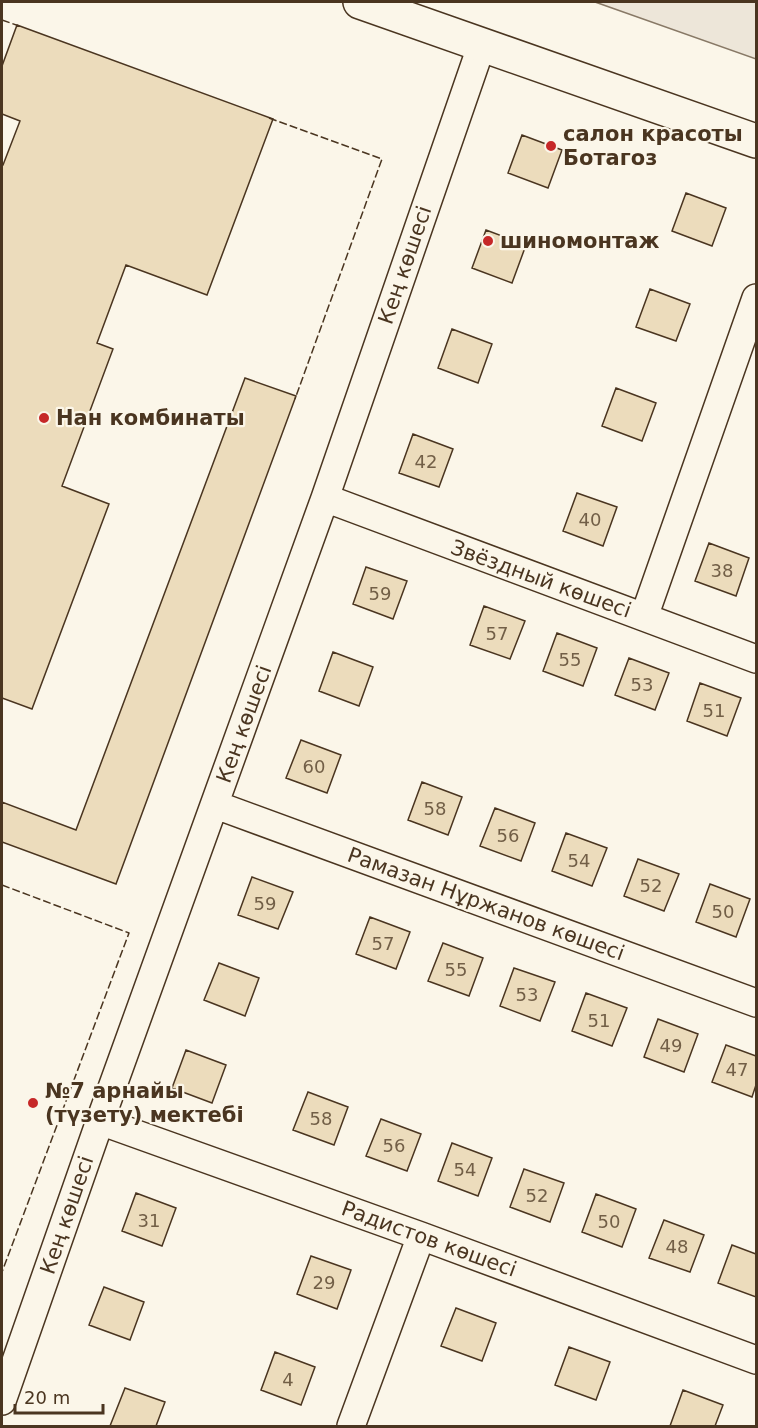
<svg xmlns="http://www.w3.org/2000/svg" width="758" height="1428" viewBox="0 0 758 1428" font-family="'DejaVu Sans',sans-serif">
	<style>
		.green { fill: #ede6d9; stroke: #887966; stroke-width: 1.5 }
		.building { fill: #ecdcbc; stroke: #4a3520; stroke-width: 1.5 }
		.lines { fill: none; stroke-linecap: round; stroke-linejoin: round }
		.minor-casing { stroke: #4a3520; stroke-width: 30 }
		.tertiary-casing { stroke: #4a3520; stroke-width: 36 }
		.minor { stroke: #fbf6e9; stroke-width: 27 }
		.tertiary { stroke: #fbf6e9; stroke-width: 33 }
		.fence { stroke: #4a3520; stroke-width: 1.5; stroke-dasharray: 8 3; stroke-linecap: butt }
		.poi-dot { fill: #c62828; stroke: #fbf6e9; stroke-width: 2 }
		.labels { text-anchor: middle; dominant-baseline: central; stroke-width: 4.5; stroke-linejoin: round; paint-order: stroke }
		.number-label { font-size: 18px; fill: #725f47 }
		.poi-label { font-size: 21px; font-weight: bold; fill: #4a3520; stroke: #fbf6e9; text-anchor: start }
		.street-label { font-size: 21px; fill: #4a3520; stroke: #fbf6e9 }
	</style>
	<rect width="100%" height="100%" fill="#fbf6e9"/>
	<path class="green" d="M 595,2 L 756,2 L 756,59 Z"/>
	<path class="building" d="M 17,25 L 273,119 L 207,295 L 126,265 L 97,343 L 113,349 L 62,486 L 109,504 L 32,709 L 2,698 L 2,165 L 3,165 L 20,121 L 2,114 L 2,66 Z
		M 522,135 L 562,150 L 548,188 L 508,173 Z
		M 686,193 L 726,208 L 712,246 L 672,231 Z
		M 486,230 L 526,245 L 512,283 L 472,268 Z
		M 650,289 L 690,304 L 676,341 L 636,327 Z
		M 452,329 L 492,344 L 478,383 L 438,368 Z
		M 245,378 L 296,396 L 116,884 L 2,842 L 2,802 L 76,830 Z
		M 616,388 L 656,403 L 642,441 L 602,426 Z
		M 413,434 L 453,449 L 439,487 L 399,473 Z
		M 577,493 L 617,507 L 603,546 L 563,531 Z
		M 709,543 L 749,558 L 736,596 L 695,581 Z
		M 366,567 L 407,581 L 393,619 L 353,604 Z
		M 484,606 L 525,621 L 510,659 L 470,645 Z
		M 557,633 L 597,648 L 583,686 L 543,671 Z
		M 333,652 L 373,667 L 359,706 L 319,691 Z
		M 629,658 L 669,673 L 655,710 L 615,695 Z
		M 700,683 L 741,698 L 727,736 L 687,721 Z
		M 301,740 L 341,755 L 327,793 L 286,778 Z
		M 422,782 L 462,797 L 448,835 L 408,820 Z
		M 495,808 L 535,823 L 521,861 L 480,846 Z
		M 566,833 L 607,848 L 592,886 L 552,871 Z
		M 638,859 L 679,874 L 664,911 L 624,896 Z
		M 252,877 L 293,892 L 278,929 L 238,915 Z
		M 710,884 L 750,899 L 736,937 L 696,922 Z
		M 370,917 L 410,932 L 396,969 L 356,954 Z
		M 443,943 L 483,958 L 469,996 L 428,981 Z
		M 219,963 L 259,978 L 245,1016 L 204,1000 Z
		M 514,968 L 555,982 L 540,1021 L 500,1006 Z
		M 586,993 L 627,1008 L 612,1046 L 572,1031 Z
		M 658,1019 L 698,1034 L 684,1072 L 644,1057 Z
		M 726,1045 L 756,1056 L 756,1085 L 752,1097 L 712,1082 Z
		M 186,1050 L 226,1065 L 212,1103 L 172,1088 Z
		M 308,1092 L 348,1107 L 334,1145 L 293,1130 Z
		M 381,1119 L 421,1134 L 407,1171 L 366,1156 Z
		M 452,1143 L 492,1158 L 478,1196 L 438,1181 Z
		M 524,1169 L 564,1183 L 550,1222 L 510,1207 Z
		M 136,1193 L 176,1208 L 162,1246 L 122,1231 Z
		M 596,1194 L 636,1209 L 622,1247 L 582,1232 Z
		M 664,1220 L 704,1235 L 690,1272 L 649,1258 Z
		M 732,1245 L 756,1254 L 756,1297 L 718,1283 Z
		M 311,1256 L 351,1270 L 337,1309 L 297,1294 Z
		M 104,1287 L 144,1302 L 130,1340 L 89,1325 Z
		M 456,1308 L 496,1323 L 482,1361 L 441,1346 Z
		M 569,1347 L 610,1362 L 596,1400 L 555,1385 Z
		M 275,1352 L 315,1367 L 301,1405 L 261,1390 Z
		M 125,1388 L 165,1402 L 156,1426 L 110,1426 Z
		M 683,1390 L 723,1405 L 715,1426 L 670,1426 Z"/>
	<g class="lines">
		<g class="minor-casing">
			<path id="minor" d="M 325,498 L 756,659
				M 644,617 L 756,298
				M 216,805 L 756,1003
				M 100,1121 L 421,1236 L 756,1360
				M 2,1401 L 100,1121 L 325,498 L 482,44
				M 351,1426 L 421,1236"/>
		</g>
		<g class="tertiary-casing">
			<path id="tertiary" d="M 360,2 L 756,141"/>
		</g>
		<use href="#minor" class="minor"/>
		<use href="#tertiary" class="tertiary"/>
		<path class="fence" d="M 2,20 L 19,26
			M 269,118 L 382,159 L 295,399
			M 2,885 L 129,933 L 2,1272"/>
	</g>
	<g class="poi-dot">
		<circle cx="551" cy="146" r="6"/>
		<circle cx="488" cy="241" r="6"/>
		<circle cx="44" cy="418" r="6"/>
		<circle cx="33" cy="1103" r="6"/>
	</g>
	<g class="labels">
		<g class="number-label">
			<text x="426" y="461">42</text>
			<text x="590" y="519">40</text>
			<text x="722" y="570">38</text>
			<text x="380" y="593">59</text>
			<text x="497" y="633">57</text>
			<text x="570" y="659">55</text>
			<text x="642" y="684">53</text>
			<text x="714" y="710">51</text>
			<text x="314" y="766">60</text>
			<text x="435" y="808">58</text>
			<text x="508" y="835">56</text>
			<text x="579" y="860">54</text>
			<text x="651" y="885">52</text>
			<text x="265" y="903">59</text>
			<text x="723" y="911">50</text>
			<text x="383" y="943">57</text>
			<text x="456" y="969">55</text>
			<text x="527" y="994">53</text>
			<text x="599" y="1020">51</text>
			<text x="671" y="1045">49</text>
			<text x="737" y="1069">47</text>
			<text x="321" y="1118">58</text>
			<text x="394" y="1145">56</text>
			<text x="465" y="1169">54</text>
			<text x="537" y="1195">52</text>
			<text x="149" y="1220">31</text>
			<text x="609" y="1221">50</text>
			<text x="677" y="1246">48</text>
			<text x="324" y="1282">29</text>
			<text x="288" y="1379">4</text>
		</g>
		<g class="poi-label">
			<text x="563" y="134">салон красоты<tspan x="563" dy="24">Ботагоз</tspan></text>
			<text x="500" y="241">шиномонтаж</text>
			<text x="56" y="418">Нан комбинаты</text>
			<text x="45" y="1091">№7 арнайы<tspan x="45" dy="24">(түзету) мектебі</tspan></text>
		</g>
		<g class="street-label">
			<text transform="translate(405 265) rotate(-71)">Кең көшесі</text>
			<text transform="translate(541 579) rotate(20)">Звёздный көшесі</text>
			<text transform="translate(244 724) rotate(-70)">Кең көшесі</text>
			<text transform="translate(486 904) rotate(20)">Рамазан Нұржанов көшесі</text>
			<text transform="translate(67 1215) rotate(-71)">Кең көшесі</text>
			<text transform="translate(429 1239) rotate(20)">Радистов көшесі</text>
		</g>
	</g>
	<rect width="758" height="1428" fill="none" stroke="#4a3520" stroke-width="6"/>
	<path d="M15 1404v9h88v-9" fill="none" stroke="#4a3520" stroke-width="3"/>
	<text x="24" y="1404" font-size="18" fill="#4a3520" stroke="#fbf6e9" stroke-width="4.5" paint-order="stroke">20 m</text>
</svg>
